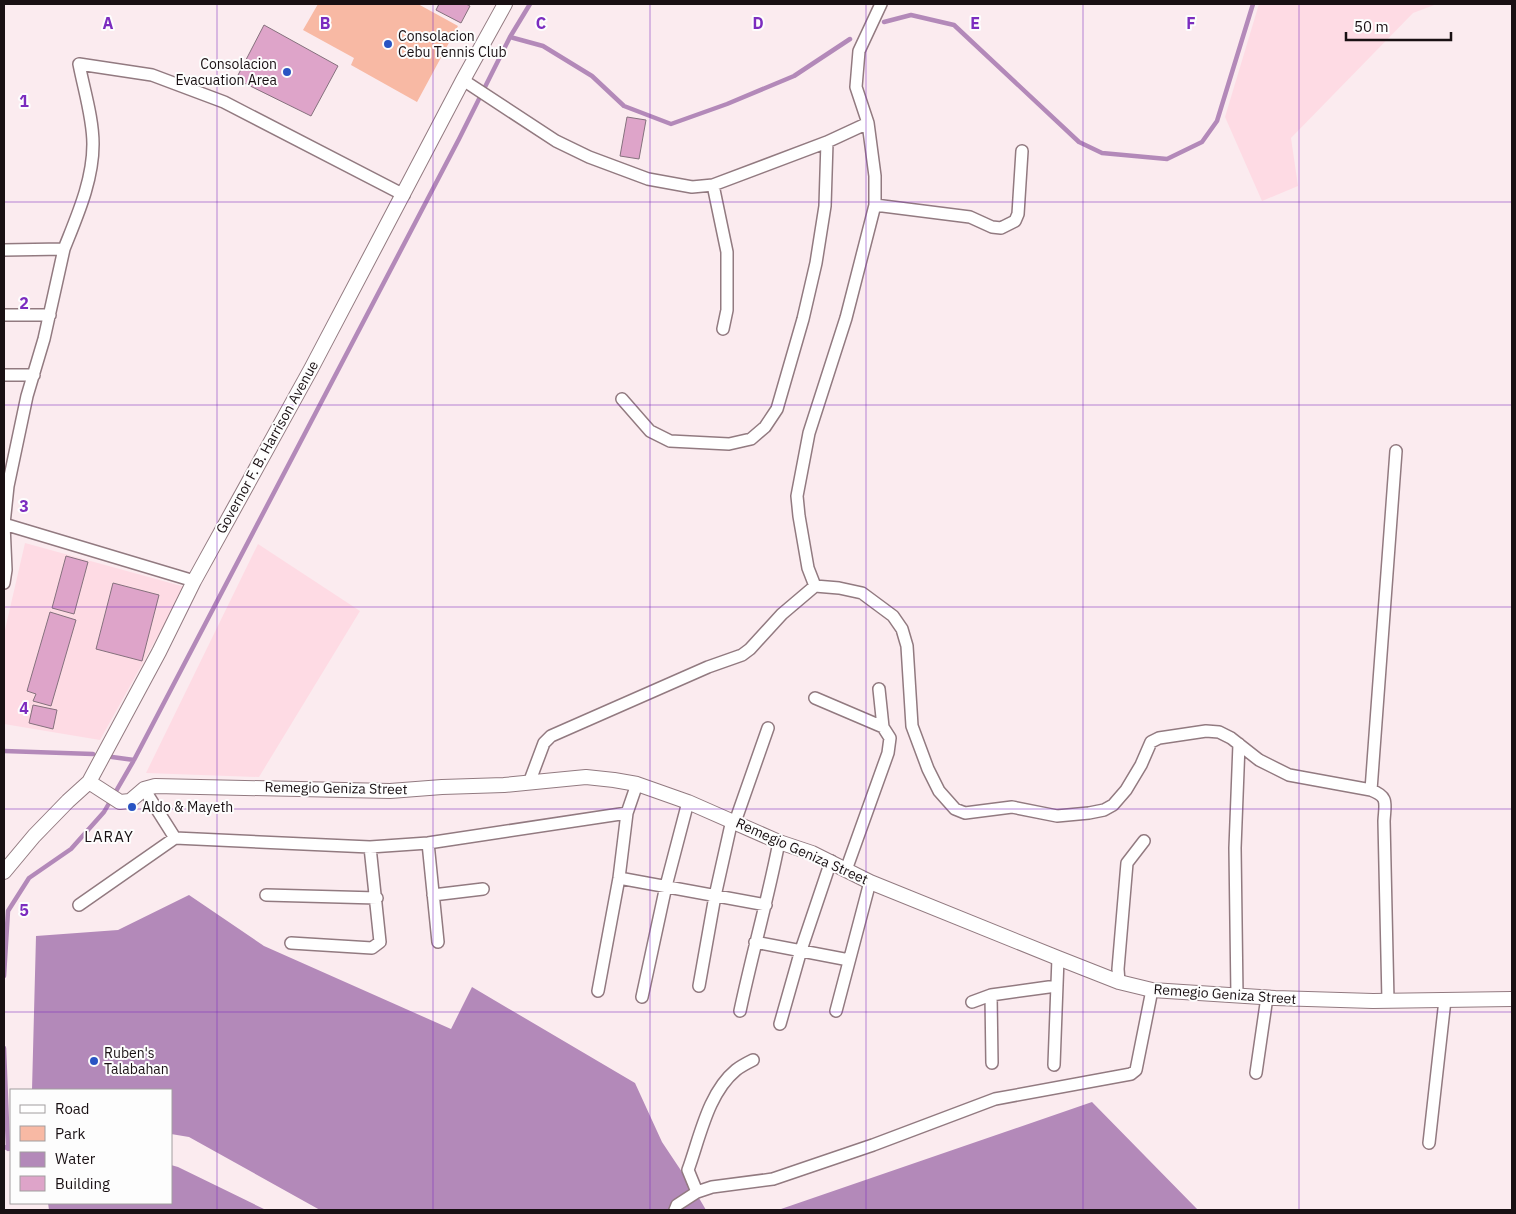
<svg xmlns="http://www.w3.org/2000/svg" width="1516" height="1214" viewBox="0 0 1516 1214" font-family="'IBM Plex Sans',sans-serif">
	<style>
		.built { fill: #fedbe4 }
		.green { fill: #f8b9a4 }
		.water { fill: #b389b9 }
		.lines { fill: none; stroke-linecap: round; stroke-linejoin: round }
		.stream { stroke: #b389b9; stroke-width: 4.5 }
		.building { fill: #dea4c9; stroke: #85717d }
		.minor-casing { stroke: #927a80; stroke-width: 14 }
		.tertiary-casing { stroke: #927a80; stroke-width: 16 }
		.minor { stroke: #fff; stroke-width: 11 }
		.tertiary { stroke: #fff; stroke-width: 14 }
		.grid { fill: none; stroke: #7b2cbf; stroke-width: 1; stroke-opacity: 0.55 }
		.poi-dot { fill: #2954c3; stroke: #fdfdfd; stroke-width: 2 }
		.labels { text-anchor: middle; dominant-baseline: central; stroke-width: 4; stroke-linejoin: round; paint-order: stroke }
		.poi-label { font-size: 14px; fill: #191013; stroke: #fdfdfd; text-anchor: start }
		.street-label { font-size: 14px; fill: #191013; stroke: #fdfdfd }
		.neighbourhood-label { font-size: 15px; letter-spacing: 1px; fill: #191013; stroke: #fdfdfd }
		.grid-label { font-size: 16px; text-anchor: middle; font-weight: bold; fill: #7b2cbf; stroke: #fdfdfd; stroke-width: 4; stroke-linejoin: round; paint-order: stroke }
	</style>
	<rect width="100%" height="100%" fill="#fbebef"/>
	<path class="built" d="M 1259,4 L 1437,4 L 1413,13 L 1291,138 L 1298,186 L 1262,201 L 1225,117 Z
		M 25,543 L 185,587 L 100,740 L 4,724 L 4,634 Z
		M 258,544 L 360,611 L 259,777 L 146,773 Z"/>
	<path class="green" d="M 318,4 L 418,4 L 458,26 L 417,102 L 351,65 L 354,58 L 303,30 Z"/>
	<path class="water" d="M 189,895 L 264,946 L 451,1029 L 472,987 L 635,1083 L 662,1142 L 696,1193 L 706,1210 L 320,1210 L 189,1137 L 171,1134 L 171,1090 L 32,1090 L 36,936 L 118,930 Z
		M 1092,1102 L 1198,1210 L 780,1210 L 781,1209 Z
		M 171,1165 L 178,1167 L 266,1210 L 49,1210 L 48,1203 L 171,1203 Z"/>
	<g class="lines">
		<path class="stream" d="M 884,22 L 911,15 L 954,25 L 1079,142 L 1102,153 L 1167,159 L 1202,142 L 1217,121 L 1253,4
			M 510,37 L 543,46 L 592,76 L 624,106 L 671,124 L 727,104 L 794,76 L 850,39
			M 4,751 L 93,754
			M 112,757 L 134,760
			M 4,976 L 8,911 L 29,878 L 71,849 L 104,812 L 134,760 L 459,139 L 510,37 L 530,4
			M 4,1048 L 8,1149
			M 4,1147 L 11,1149"/>
	</g>
	<path class="building" d="M 439,4 L 466,4 L 470,6 L 461,23 L 436,10 Z
		M 264,25 L 338,66 L 311,116 L 236,79 Z
		M 627,117 L 646,120 L 639,159 L 620,156 Z
		M 66,556 L 88,562 L 74,614 L 52,608 Z
		M 113,583 L 159,595 L 142,661 L 96,649 Z
		M 50,612 L 76,620 L 51,706 L 33,701 L 36,694 L 27,691 Z
		M 33,705 L 57,710 L 53,729 L 29,723 Z"/>
	<g class="lines">
		<g class="minor-casing">
			<path id="minor" d="M 463,80 L 556,141 L 589,157 L 648,179 L 692,187 L 713,185 L 827,142 L 868,123
				M 713,185 L 727,252 L 727,310 L 723,329
				M 875,205 L 970,217 L 992,227 L 1001,228 L 1015,221 L 1018,214 L 1022,151
				M 64,249 C 77,216 93,181 93,144 C 93,118 84,90 79,64 L 152,75 L 224,102 L 404,195
				M 4,250 L 64,249 L 44,339 L 27,396 L 8,486 L 4,524 L 6,570 L 4,583
				M 4,315 L 50,315
				M 4,375 L 34,375
				M 622,399 L 650,431 L 670,441 L 729,444 L 751,439 L 765,427 L 777,409 L 803,319 L 816,263 L 825,206 L 827,142
				M 4,524 L 194,581
				M 815,586 L 808,568 L 799,516 L 797,496 L 809,433 L 846,318 L 875,205 L 875,176 L 868,123 L 856,87 L 859,51 L 881,4
				M 815,698 L 883,727
				M 529,783 L 544,743 L 551,736 L 708,667 L 742,655 L 750,649 L 782,614 L 815,586 L 839,588 L 862,593 L 893,616 L 902,629 L 907,646 L 912,726 L 928,769 L 939,791 L 955,809 L 965,813 L 1012,807 L 1057,816 L 1089,813 L 1104,810 L 1113,805 L 1126,790 L 1141,765 L 1151,742 L 1159,738 L 1206,731 L 1219,732 L 1231,738 L 1259,760 L 1289,775 L 1371,790 C 1389,797 1385,803 1384,821 L 1388,1001
				M 144,789 L 175,838
				M 1371,790 L 1396,451
				M 735,822 L 768,728
				M 428,843 L 438,942
				M 846,870 L 888,753 L 890,738 L 883,727 L 879,689
				M 619,878 L 766,905
				M 266,895 L 377,898
				M 433,895 L 483,889
				M 79,905 L 175,838 L 370,847 L 428,843 L 627,813
				M 755,942 L 849,960
				M 291,943 L 372,948 L 380,942 L 370,847
				M 1119,982 L 1118,969 L 1127,863 L 1144,841
				M 699,986 L 715,896 L 732,820
				M 598,991 L 619,878 L 627,813 L 637,784
				M 991,995 L 992,1063
				M 1237,996 L 1235,848 L 1239,744
				M 642,997 L 666,886 L 688,802
				M 972,1002 L 991,995 L 1056,986
				M 740,1011 C 752,954 768,899 779,842
				M 836,1011 L 870,882
				M 780,1024 L 801,950 L 831,861
				M 1054,1065 L 1058,958
				M 1256,1073 L 1267,997
				M 1429,1143 L 1445,1000
				M 697,1192 L 688,1170 C 700,1137 708,1093 736,1070 C 741,1066 747,1063 753,1060
				M 675,1210 L 677,1205 L 697,1192 L 712,1187 L 773,1179 L 873,1145 L 995,1099 L 1131,1074 L 1136,1070 L 1152,990"/>
		</g>
		<g class="tertiary-casing">
			<path id="tertiary" d="M 89,782 L 120,802 L 130,801 L 144,789 L 155,786 L 390,791 L 442,787 L 504,785 L 586,777 L 614,780 L 637,784 L 688,802 L 779,842 L 812,853 L 870,882 L 1058,958 L 1119,982 L 1152,990 L 1275,998 L 1373,1001 L 1512,999
				M 4,872 L 34,836 L 68,801 L 89,782 L 159,652 L 194,581 L 311,369 L 463,80 L 505,4"/>
		</g>
		<use href="#minor" class="minor"/>
		<use href="#tertiary" class="tertiary"/>
	</g>
	<path class="grid" d="M 217,4 L 217,1210M 433,4 L 433,1210M 650,4 L 650,1210M 866,4 L 866,1210M 1083,4 L 1083,1210M 1299,4 L 1299,1210M 4,202 L 1512,202M 4,405 L 1512,405M 4,607 L 1512,607M 4,809 L 1512,809M 4,1012 L 1512,1012"/>
	<g class="poi-dot">
		<circle cx="388" cy="44" r="5"/>
		<circle cx="287" cy="72" r="5"/>
		<circle cx="132" cy="807" r="5"/>
		<circle cx="94" cy="1061" r="5"/>
	</g>
	<g class="labels">
		<g class="poi-label">
			<text x="398" y="36">Consolacion<tspan x="398" dy="16">Cebu Tennis Club</tspan></text>
			<text x="277" y="64" text-anchor="end">Consolacion<tspan x="277" dy="16">Evacuation Area</tspan></text>
			<text x="142" y="807">Aldo &amp; Mayeth</text>
			<text x="104" y="1053">Ruben's<tspan x="104" dy="16">Talabahan</tspan></text>
		</g>
		<g class="street-label">
			<text transform="translate(267 447) rotate(-61)">Governor F. B. Harrison Avenue</text>
			<text transform="translate(336 788) rotate(1)">Remegio Geniza Street</text>
			<text transform="translate(802 851) rotate(24)">Remegio Geniza Street</text>
			<text transform="translate(1225 994) rotate(4)">Remegio Geniza Street</text>
		</g>
		<g class="neighbourhood-label">
			<text x="109" y="836">LARAY</text>
		</g>
	</g>
	<g class="grid-label">
		<text x="108" y="29">A</text>
		<text x="325" y="29">B</text>
		<text x="541" y="29">C</text>
		<text x="758" y="29">D</text>
		<text x="975" y="29">E</text>
		<text x="1191" y="29">F</text>
		<text x="24" y="107">1</text>
		<text x="24" y="309">2</text>
		<text x="24" y="512">3</text>
		<text x="24" y="714">4</text>
		<text x="24" y="916">5</text>
	</g>
	<rect width="1516" height="1214" fill="none" stroke="#191013" stroke-width="10"/>
	<rect x="10" y="1089" width="162" height="115" fill="#fdfdfd" stroke="#a29e9f"/>
	<rect x="20" y="1105" width="25" height="8" fill="#ffffff" stroke="#a29e9f"/>
	<text x="55" y="1114" font-size="15" fill="#191013">Road</text>
	<rect x="20" y="1126" width="25" height="15" fill="#f8b9a4" stroke="#a29e9f"/>
	<text x="55" y="1139" font-size="15" fill="#191013">Park</text>
	<rect x="20" y="1152" width="25" height="15" fill="#b389b9" stroke="#a29e9f"/>
	<text x="55" y="1164" font-size="15" fill="#191013">Water</text>
	<rect x="20" y="1176" width="25" height="15" fill="#dea4c9" stroke="#a29e9f"/>
	<text x="55" y="1189" font-size="15" fill="#191013">Building</text>
	<path d="M1346 32v8h105v-8" fill="none" stroke="#191013" stroke-width="2.5"/>
	<text x="1354" y="32" font-size="15" fill="#191013" stroke="#fdfdfd" stroke-width="4" paint-order="stroke">50 m</text>
</svg>
